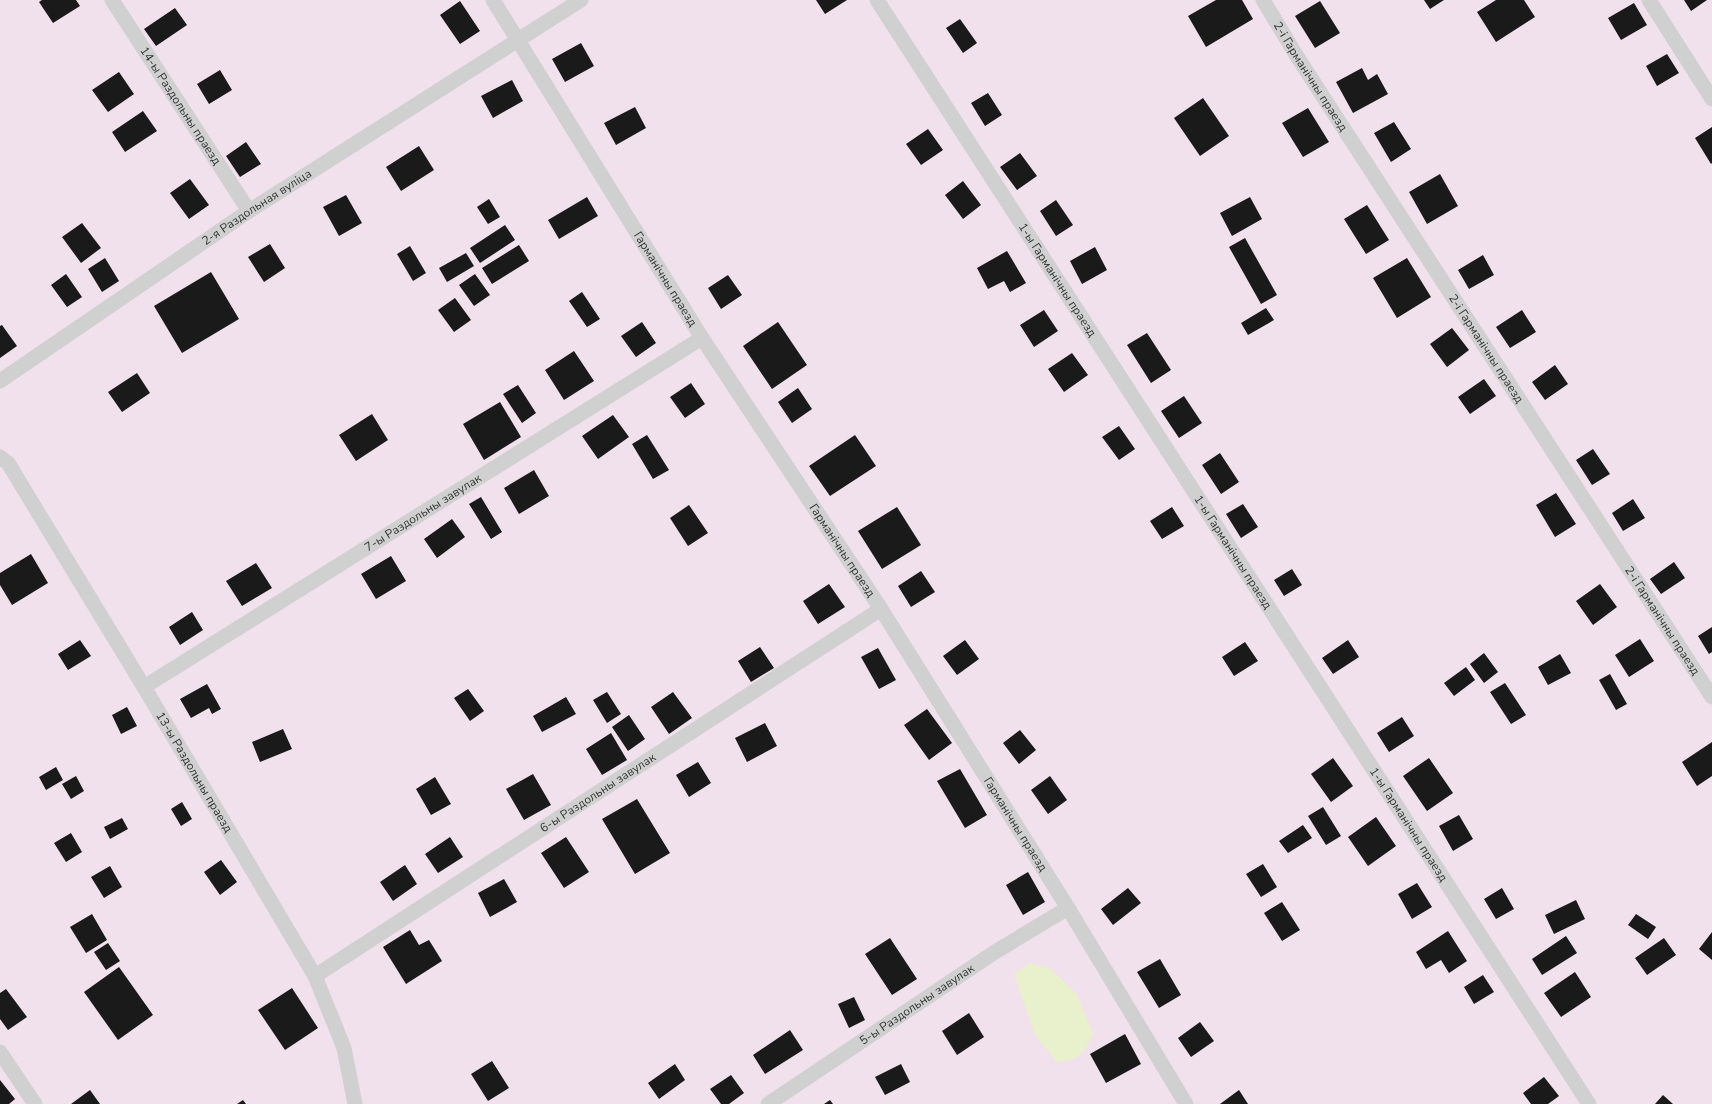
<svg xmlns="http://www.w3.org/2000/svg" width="1712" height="1104" viewBox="0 0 1712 1104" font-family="'Nunito Sans',sans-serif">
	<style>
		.green { fill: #f0e1ec }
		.water { fill: #e9f0cc }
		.building { fill: #1a1a1a }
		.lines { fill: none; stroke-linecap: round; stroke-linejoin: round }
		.service { stroke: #d0d0d0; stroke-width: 15 }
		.labels { text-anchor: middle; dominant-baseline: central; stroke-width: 4; stroke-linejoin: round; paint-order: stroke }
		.street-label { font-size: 12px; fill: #333; stroke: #fff }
	</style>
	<rect width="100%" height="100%" fill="#fff"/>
	<path class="green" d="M 0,0 L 1712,0 L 1712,1104 L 0,1104 Z"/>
	<path class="water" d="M 1030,963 L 1050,969 L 1076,993 L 1093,1033 C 1085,1053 1080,1060 1057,1062 L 1035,1035 L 1014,974 Z"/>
	<path class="building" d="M 42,0 L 76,0 L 80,6 L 53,23 L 39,2 Z
		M 816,0 L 847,0 L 825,14 Z
		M 1216,0 L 1242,0 L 1253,19 L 1206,47 L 1188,16 Z
		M 1424,0 L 1444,0 L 1430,9 Z
		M 1496,0 L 1524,0 L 1535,17 L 1496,42 L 1477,12 Z
		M 1684,0 L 1707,0 L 1691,11 Z
		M 460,1 L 480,31 L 460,44 L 440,15 Z
		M 1320,1 L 1340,33 L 1315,48 L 1295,16 Z
		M 1634,3 L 1647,25 L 1621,40 L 1608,18 Z
		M 175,8 L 187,25 L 156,46 L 144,29 Z
		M 960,19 L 977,43 L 963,53 L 946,28 Z
		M 581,43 L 594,66 L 565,82 L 552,59 Z
		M 1667,54 L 1679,73 L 1657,86 L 1646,66 Z
		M 1362,68 L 1368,80 L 1377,74 L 1388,94 L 1353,113 L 1336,82 Z
		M 220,70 L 232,90 L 209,104 L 197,84 Z
		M 119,72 L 134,94 L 108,112 L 92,90 Z
		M 512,80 L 523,101 L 493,118 L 481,96 Z
		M 988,93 L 1002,115 L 985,126 L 971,103 Z
		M 1203,98 L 1229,136 L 1200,156 L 1174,118 Z
		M 635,107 L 646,128 L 616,145 L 604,123 Z
		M 1308,108 L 1329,142 L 1303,157 L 1282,123 Z
		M 143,111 L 157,131 L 125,152 L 112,132 Z
		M 1394,122 L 1411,149 L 1391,162 L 1374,133 Z
		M 1712,127 L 1712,163 L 1711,164 L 1695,138 Z
		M 928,129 L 943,150 L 921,165 L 906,144 Z
		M 246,142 L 261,164 L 240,177 L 226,156 Z
		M 419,146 L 434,170 L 401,191 L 386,167 Z
		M 1020,153 L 1037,176 L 1017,190 L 1000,167 Z
		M 1440,174 L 1458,206 L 1427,224 L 1409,192 Z
		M 190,179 L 209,205 L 189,219 L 170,193 Z
		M 963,181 L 981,205 L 963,219 L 945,195 Z
		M 346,195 L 362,223 L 339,236 L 323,207 Z
		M 587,197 L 598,216 L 559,239 L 548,220 Z
		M 1250,197 L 1262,219 L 1232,236 L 1220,213 Z
		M 489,199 L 500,217 L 488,224 L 477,207 Z
		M 1056,200 L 1073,225 L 1056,236 L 1040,211 Z
		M 1367,205 L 1389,240 L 1366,254 L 1344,219 Z
		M 82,223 L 101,248 L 81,263 L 62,237 Z
		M 505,225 L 515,240 L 480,263 L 470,248 Z
		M 1245,238 L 1277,295 L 1261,304 L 1229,247 Z
		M 270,244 L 285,268 L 264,282 L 248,257 Z
		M 519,245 L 529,261 L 492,284 L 482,268 Z
		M 410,246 L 426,273 L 413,281 L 397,254 Z
		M 1095,247 L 1107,270 L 1082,284 L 1070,261 Z
		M 1007,251 L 1026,283 L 1010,292 L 1004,281 L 988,289 L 977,268 Z
		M 466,253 L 474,266 L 447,282 L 439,268 Z
		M 1483,255 L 1494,275 L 1469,289 L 1458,270 Z
		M 105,258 L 119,281 L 102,292 L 88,269 Z
		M 1407,258 L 1431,297 L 1397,318 L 1373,278 Z
		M 211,272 L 239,319 L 182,353 L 154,306 Z
		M 66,274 L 82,297 L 67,307 L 51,285 Z
		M 475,274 L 490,295 L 474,306 L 459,285 Z
		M 728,275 L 742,295 L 721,309 L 708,288 Z
		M 582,292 L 600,319 L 587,327 L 569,301 Z
		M 455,298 L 471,320 L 454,332 L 438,310 Z
		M 1266,308 L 1274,320 L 1248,335 L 1241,323 Z
		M 1044,310 L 1058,331 L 1034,347 L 1020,325 Z
		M 1522,310 L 1536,332 L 1510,348 L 1496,327 Z
		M 642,322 L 656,343 L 636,357 L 621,336 Z
		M 778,322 L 807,365 L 772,389 L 743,346 Z
		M 2,325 L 17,346 L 0,358 L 0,326 Z
		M 1452,328 L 1469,350 L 1447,367 L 1430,344 Z
		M 1147,333 L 1171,370 L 1151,383 L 1127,345 Z
		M 574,351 L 594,381 L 564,400 L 545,370 Z
		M 1072,353 L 1088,375 L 1064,392 L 1048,369 Z
		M 1555,365 L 1568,384 L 1545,400 L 1532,382 Z
		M 137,373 L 150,393 L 122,412 L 108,392 Z
		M 1484,379 L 1496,396 L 1470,414 L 1458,397 Z
		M 691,383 L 705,404 L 685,418 L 670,397 Z
		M 518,385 L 536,413 L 522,423 L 503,394 Z
		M 798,388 L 812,409 L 792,423 L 778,402 Z
		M 1184,396 L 1202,423 L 1179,438 L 1161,411 Z
		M 500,402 L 521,437 L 484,460 L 463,424 Z
		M 372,414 L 388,440 L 356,461 L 339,435 Z
		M 613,415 L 629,437 L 598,459 L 582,436 Z
		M 1119,426 L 1135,449 L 1119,460 L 1102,437 Z
		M 647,435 L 669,470 L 653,479 L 632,444 Z
		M 855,435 L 876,466 L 830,496 L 809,466 Z
		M 1593,449 L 1610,474 L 1592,485 L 1576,460 Z
		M 1220,453 L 1239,482 L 1221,494 L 1202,465 Z
		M 534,470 L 549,496 L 519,514 L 504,488 Z
		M 1556,493 L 1576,524 L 1555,537 L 1536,505 Z
		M 481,497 L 502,532 L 491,539 L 469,504 Z
		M 1633,499 L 1645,518 L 1623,531 L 1612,513 Z
		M 1243,504 L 1258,527 L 1241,538 L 1226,514 Z
		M 689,505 L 708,533 L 688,546 L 670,518 Z
		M 897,507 L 921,545 L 882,569 L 858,531 Z
		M 1172,507 L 1184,526 L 1162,539 L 1150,521 Z
		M 452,519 L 465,537 L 437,558 L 424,539 Z
		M 31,554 L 48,583 L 12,605 L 0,585 L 0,573 Z
		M 391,556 L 406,581 L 376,599 L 361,574 Z
		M 1674,562 L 1685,578 L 1661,594 L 1650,579 Z
		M 256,563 L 272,588 L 242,606 L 226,581 Z
		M 1292,569 L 1302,585 L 1284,596 L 1274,580 Z
		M 921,571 L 935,592 L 911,607 L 898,586 Z
		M 829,584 L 845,607 L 818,624 L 803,601 Z
		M 1600,584 L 1617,607 L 1593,625 L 1576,601 Z
		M 192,612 L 203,630 L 180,645 L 169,627 Z
		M 1712,627 L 1712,652 L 1709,654 L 1698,636 Z
		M 1640,639 L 1654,661 L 1629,677 L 1615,655 Z
		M 80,640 L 91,656 L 68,670 L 58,654 Z
		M 965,640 L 979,659 L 957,675 L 943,656 Z
		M 1348,640 L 1359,657 L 1333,674 L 1322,658 Z
		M 1245,642 L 1258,661 L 1234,676 L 1222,657 Z
		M 760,647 L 774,668 L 751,682 L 738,661 Z
		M 878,648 L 896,680 L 879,689 L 861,657 Z
		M 1484,653 L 1498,672 L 1484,683 L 1470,664 Z
		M 1560,654 L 1571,673 L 1548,685 L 1538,667 Z
		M 1466,667 L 1475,680 L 1454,696 L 1444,683 Z
		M 1610,674 L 1627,704 L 1616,710 L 1599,680 Z
		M 1505,683 L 1526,715 L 1511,724 L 1490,692 Z
		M 207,684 L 221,709 L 212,714 L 209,708 L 191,718 L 180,699 Z
		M 468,689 L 484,711 L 470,721 L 454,698 Z
		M 607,692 L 621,714 L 607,723 L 593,700 Z
		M 673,692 L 692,718 L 669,734 L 651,707 Z
		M 566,697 L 576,714 L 542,732 L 533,716 Z
		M 127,707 L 137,726 L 121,734 L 112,715 Z
		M 927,709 L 952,743 L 929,760 L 904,725 Z
		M 629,715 L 645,739 L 628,751 L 612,727 Z
		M 1402,717 L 1414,736 L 1389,752 L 1377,733 Z
		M 765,723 L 777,746 L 747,762 L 735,738 Z
		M 283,729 L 292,749 L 260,762 L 252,742 Z
		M 1020,730 L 1036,750 L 1019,764 L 1003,743 Z
		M 611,733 L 627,760 L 602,775 L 586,749 Z
		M 1712,742 L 1712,776 L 1697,786 L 1682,762 Z
		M 1333,758 L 1353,786 L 1331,802 L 1311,774 Z
		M 1429,758 L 1453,793 L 1427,811 L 1403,776 Z
		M 698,762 L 711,783 L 689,797 L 676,775 Z
		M 56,767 L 63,780 L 46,790 L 39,777 Z
		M 960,769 L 987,815 L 965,828 L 937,781 Z
		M 533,774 L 551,805 L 524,820 L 506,789 Z
		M 76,776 L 84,791 L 71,799 L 62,784 Z
		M 1050,776 L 1067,800 L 1048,814 L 1031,790 Z
		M 435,777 L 451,804 L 431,815 L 416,789 Z
		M 637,799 L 670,853 L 635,874 L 602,819 Z
		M 182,802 L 192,819 L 181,826 L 171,809 Z
		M 1323,807 L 1341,836 L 1326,845 L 1308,816 Z
		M 1459,815 L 1473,839 L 1453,851 L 1439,826 Z
		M 1376,817 L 1396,846 L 1368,866 L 1348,837 Z
		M 122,818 L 128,829 L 110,839 L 104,827 Z
		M 1303,825 L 1312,838 L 1288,853 L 1279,841 Z
		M 71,833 L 82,852 L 66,862 L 54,843 Z
		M 450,837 L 463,857 L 438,873 L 425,854 Z
		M 566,837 L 589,872 L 564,888 L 541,853 Z
		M 221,860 L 237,882 L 220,895 L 204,872 Z
		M 1263,864 L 1277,887 L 1261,897 L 1246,874 Z
		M 405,865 L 417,884 L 393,901 L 380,882 Z
		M 110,866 L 122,887 L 104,898 L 91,877 Z
		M 1028,872 L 1045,902 L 1023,915 L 1006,885 Z
		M 504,879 L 517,902 L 490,917 L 478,893 Z
		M 1417,883 L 1432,907 L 1412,919 L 1398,894 Z
		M 1128,888 L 1141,903 L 1113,925 L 1101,909 Z
		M 1502,888 L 1514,909 L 1496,919 L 1484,899 Z
		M 1576,900 L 1585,919 L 1554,934 L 1545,915 Z
		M 1282,902 L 1300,930 L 1282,941 L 1264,913 Z
		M 92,914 L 107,940 L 86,953 L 70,927 Z
		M 1636,914 L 1656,927 L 1648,939 L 1628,925 Z
		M 410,930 L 419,945 L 429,940 L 442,961 L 406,984 L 383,947 Z
		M 1448,931 L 1467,961 L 1449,973 L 1441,960 L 1426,969 L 1416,952 Z
		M 1712,932 L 1712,960 L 1699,949 Z
		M 1566,936 L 1577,953 L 1542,975 L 1532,959 Z
		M 890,938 L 917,979 L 892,995 L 865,954 Z
		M 1664,938 L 1676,955 L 1647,975 L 1635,958 Z
		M 108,943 L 120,961 L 106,970 L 94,952 Z
		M 1160,959 L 1181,995 L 1159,1008 L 1137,972 Z
		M 119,967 L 153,1015 L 118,1040 L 84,992 Z
		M 1575,972 L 1591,997 L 1561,1017 L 1544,993 Z
		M 1483,975 L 1494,992 L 1474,1004 L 1464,987 Z
		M 292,988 L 318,1028 L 285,1050 L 258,1010 Z
		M 6,989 L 27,1017 L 8,1030 L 0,1019 L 0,993 Z
		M 854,997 L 865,1020 L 849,1028 L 838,1004 Z
		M 969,1013 L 984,1037 L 957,1055 L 942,1031 Z
		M 1200,1022 L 1214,1041 L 1191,1057 L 1178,1038 Z
		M 790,1030 L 803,1050 L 765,1074 L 753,1055 Z
		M 1125,1034 L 1141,1064 L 1106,1083 L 1090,1054 Z
		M 492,1061 L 509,1088 L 488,1101 L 471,1074 Z
		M 675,1064 L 685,1080 L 659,1099 L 648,1083 Z
		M 901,1064 L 910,1082 L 885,1095 L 875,1077 Z
		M 731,1075 L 744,1093 L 729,1104 L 721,1104 L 710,1089 Z
		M 1544,1077 L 1559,1096 L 1548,1104 L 1531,1104 L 1523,1093 Z
		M 0,1080 L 15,1099 L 9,1104 L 0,1104 Z
		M 90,1090 L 100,1104 L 71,1104 Z
		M 1239,1090 L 1248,1104 L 1220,1104 Z
		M 1663,1095 L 1673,1104 L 1655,1104 Z
		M 243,1100 L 246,1104 L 237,1104 Z
		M 830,1100 L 833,1104 L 824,1104 Z"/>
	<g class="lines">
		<g class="service">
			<path id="s1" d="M 112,0 L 249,211"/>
			<path id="s2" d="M 493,0 L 702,338 L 881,609 L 1068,908 L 1186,1104"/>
			<path id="s3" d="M 877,0 L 1589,1104"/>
			<path id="s4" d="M 1263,0 L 1298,58 L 1712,697"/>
			<path d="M 1649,0 L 1712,99"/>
			<path id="s5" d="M 0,381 L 249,211 L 581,0"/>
			<path id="s6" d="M 0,457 L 8,463 L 144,687 L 315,976 L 344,1048 L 355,1104"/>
			<path id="s7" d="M 144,687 L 702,338"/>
			<path id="s8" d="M 315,976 L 881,609"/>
			<path d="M 0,1052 L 35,1104"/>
			<path id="s9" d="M 768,1104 L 995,952 L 1068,908"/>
		</g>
	</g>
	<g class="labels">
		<g class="street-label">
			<text stroke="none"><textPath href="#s4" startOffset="90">2-і Гарманічны праезд</textPath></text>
			<text stroke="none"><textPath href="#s1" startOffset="126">14-ы Раздольны праезд</textPath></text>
			<text stroke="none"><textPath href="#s5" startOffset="310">2-я Раздольная вуліца</textPath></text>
			<text stroke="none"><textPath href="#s2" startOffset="328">Гарманічны праезд</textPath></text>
			<text stroke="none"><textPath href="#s3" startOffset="333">1-ы Гарманічны праезд</textPath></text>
			<text stroke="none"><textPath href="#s4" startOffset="414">2-і Гарманічны праезд</textPath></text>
			<text stroke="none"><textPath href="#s7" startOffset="329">7-ы Раздольны завулак</textPath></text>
			<text stroke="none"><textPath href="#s2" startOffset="652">Гарманічны праезд</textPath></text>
			<text stroke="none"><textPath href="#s3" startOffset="657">1-ы Гарманічны праезд</textPath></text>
			<text stroke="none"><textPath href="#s4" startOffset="738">2-і Гарманічны праезд</textPath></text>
			<text stroke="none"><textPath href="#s6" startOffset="371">13-ы Раздольны праезд</textPath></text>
			<text stroke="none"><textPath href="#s8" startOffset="337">6-ы Раздольны завулак</textPath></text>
			<text stroke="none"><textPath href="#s2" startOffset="976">Гарманічны праезд</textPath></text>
			<text stroke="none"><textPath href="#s3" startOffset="981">1-ы Гарманічны праезд</textPath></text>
			<text stroke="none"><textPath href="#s9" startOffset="179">5-ы Раздольны завулак</textPath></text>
		</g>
	</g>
</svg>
